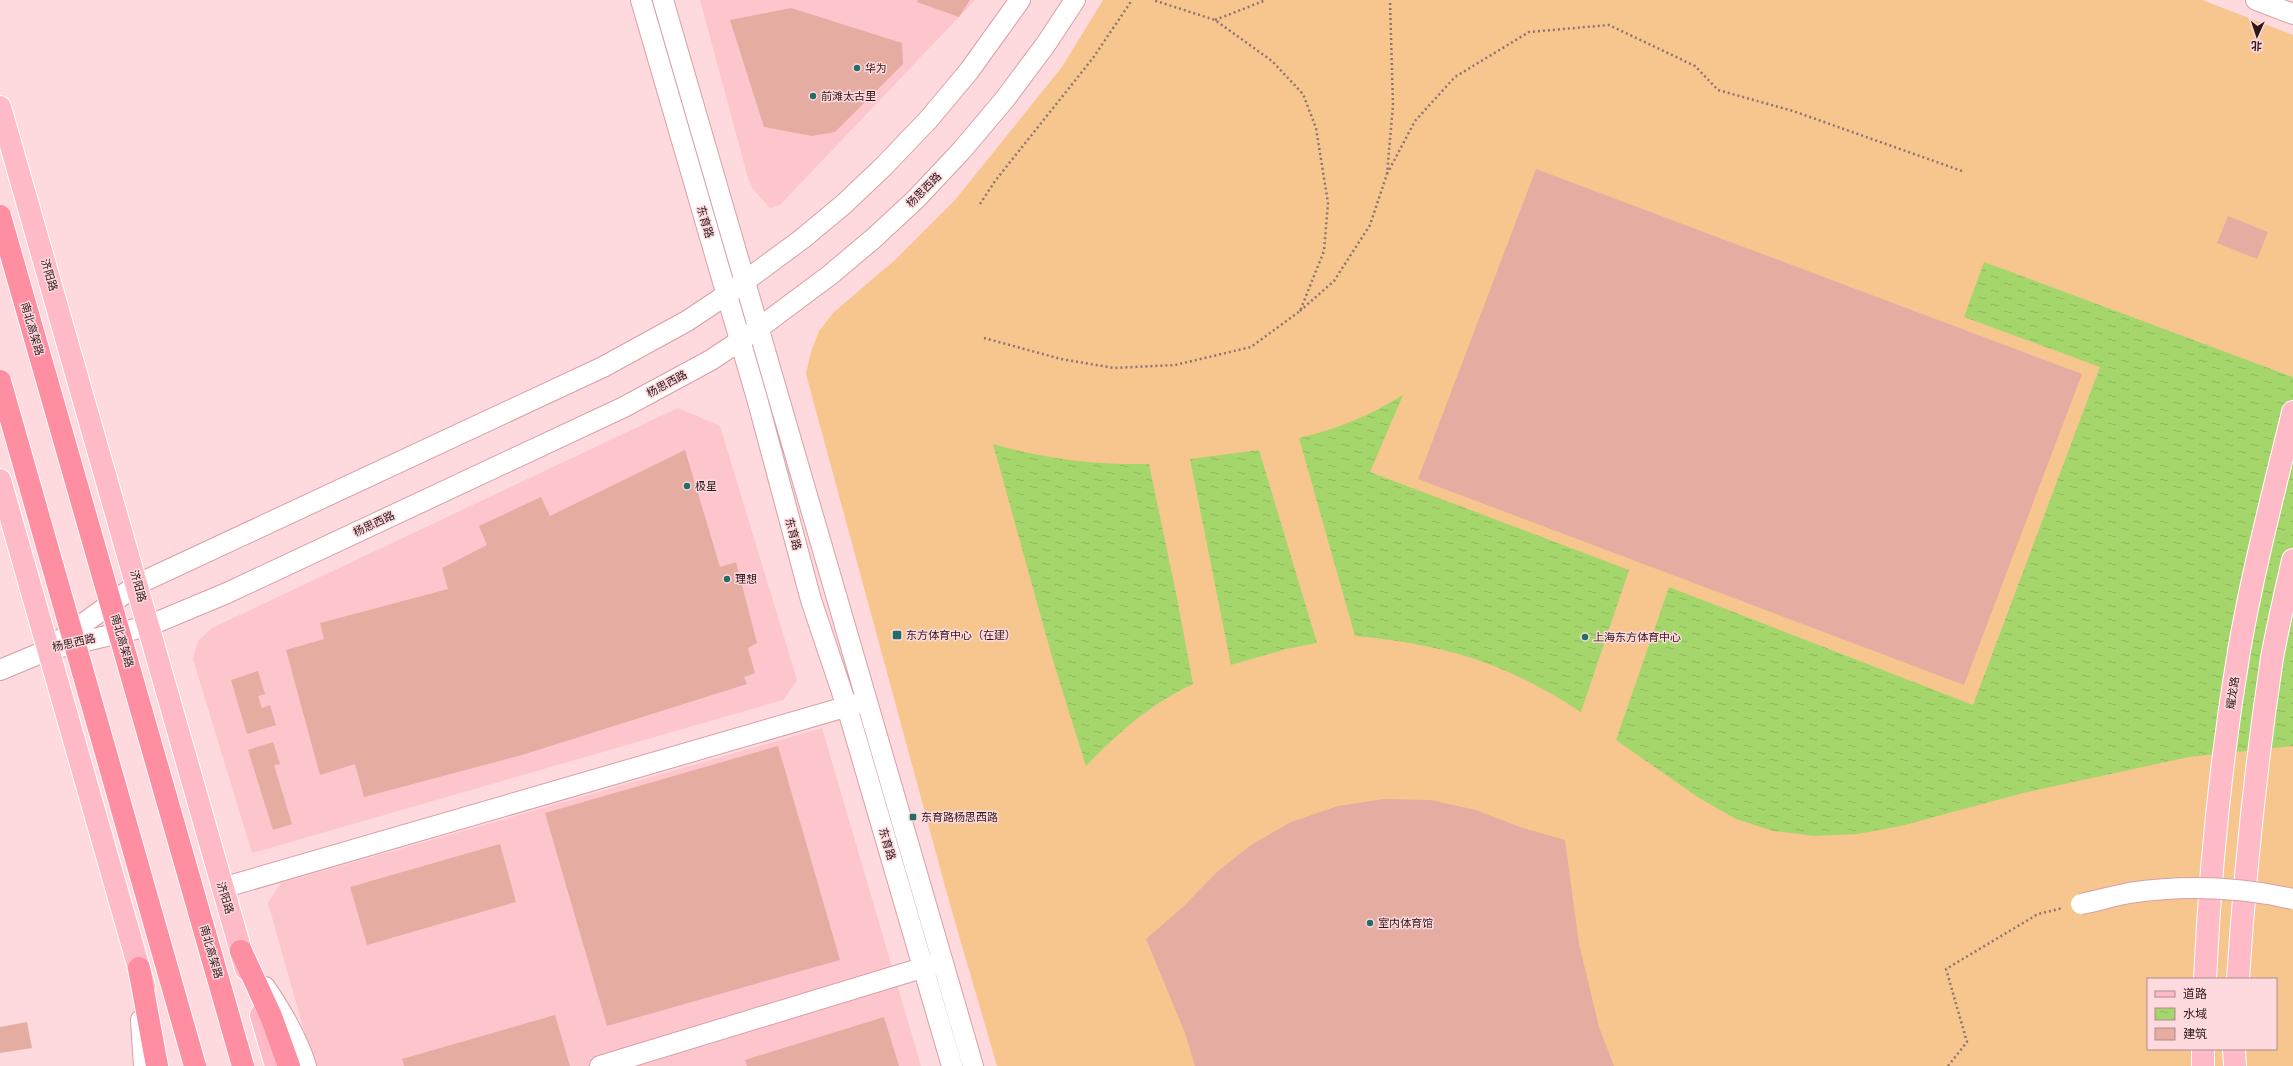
<svg xmlns="http://www.w3.org/2000/svg" width="2293" height="1066" viewBox="0 0 2293 1066" font-family="'Work Sans','Noto Sans SC',sans-serif">
	<style>
		.built { fill: #fdc6cd }
		.pitch { fill: #f7c68e; fill-rule: evenodd }
		.water { fill: url(#water-ripples) }
		.building { fill: #e5aca2 }
		.lines { fill: none; stroke-linecap: round; stroke-linejoin: round }
		.minor-casing { stroke: #d99fa7; stroke-width: 22 }
		.major-casing { stroke: #fff; stroke-width: 24 }
		.highway-casing { stroke: #fff; stroke-width: 24 }
		.path { stroke: #8f7275; stroke-width: 2.5; stroke-dasharray: 2 3; stroke-linecap: butt }
		.minor { stroke: #fff; stroke-width: 20 }
		.major { stroke: #febbc7; stroke-width: 22 }
		.highway { stroke: #fe8ea2; stroke-width: 22 }
		.minor-bridge-casing { stroke: #d99fa7; stroke-width: 22; stroke-linecap: butt }
		.highway-bridge-casing { stroke: #fff; stroke-width: 24; stroke-linecap: butt }
		.minor-bridge { stroke: #fff; stroke-width: 20 }
		.highway-bridge { stroke: #fe8ea2; stroke-width: 22 }
		.poi-dot { fill: #236d69; stroke: #fed9dd; stroke-width: 1.5 }
		.labels { text-anchor: middle; dominant-baseline: central; stroke-width: 3; stroke-linejoin: round; paint-order: stroke }
		.poi-label { font-size: 11px; fill: #2c171a; stroke: #fed9dd; text-anchor: start }
		.street-label { font-size: 11px; fill: #2c171a; stroke: #fed9dd }
	</style>
	<defs>
		<pattern id="water-ripples" width="26" height="14" patternUnits="userSpaceOnUse"><rect width="26" height="14" fill="#a5d66c"/><path d="M2 4q2-2 4 0t4 0M15 11q2-2 4 0t4 0" fill="none" stroke="#8eb75d"/></pattern>
	</defs>
	<rect width="100%" height="100%" fill="#fed9dd"/>
	<path class="built" d="M 700,0 L 975,0 L 780,205 L 770,208 L 753,189 L 748,178 Z
		M 678,408 L 720,426 L 797,680 L 783,700 L 252,853 L 193,659 L 198,641 L 212,628 Z
		M 822,728 L 921,1066 L 314,1066 L 268,903 L 281,883 Z"/>
	<path class="pitch" d="M 1103,0 L 2202,0 L 2293,35 L 2293,1066 L 997,1066 L 949,901 L 806,374 L 811,352 L 819,331 L 834,312 L 896,259 L 955,200 L 1062,67 ZM 2148,979 L 2276,979 L 2276,1049 L 2148,1049 Z"/>
	<path class="water" d="M 1984,262 L 2293,377 L 2293,746 L 2189,757 L 2023,793 L 1901,826 L 1858,834 L 1815,836 L 1773,831 L 1736,819 L 1699,798 L 1616,740 L 1669,587 L 1973,705 L 2100,367 L 1964,317 Z
		M 1403,395 L 1370,472 L 1629,570 L 1581,712 C 1507,663 1443,644 1355,636 L 1299,438 C 1337,429 1369,416 1403,395 Z
		M 993,444 C 1046,459 1094,465 1149,464 L 1177,598 L 1193,684 C 1150,704 1118,733 1086,766 L 1054,664 Z
		M 1259,450 L 1317,643 L 1286,649 L 1231,665 L 1190,459 Z"/>
	<path class="building" d="M 918,0 L 970,0 L 959,17 L 917,2 Z
		M 791,8 L 902,43 L 903,64 L 835,132 L 812,136 L 764,127 L 730,20 Z
		M 1536,169 L 2082,374 L 1964,685 L 1418,479 Z
		M 2228,216 L 2268,232 L 2257,259 L 2217,243 Z
		M 685,450 L 720,567 L 736,562 L 757,643 L 748,648 L 755,673 L 744,677 L 747,684 L 522,755 L 364,797 L 355,764 L 320,775 L 286,650 L 324,639 L 320,623 L 448,589 L 442,568 L 487,545 L 479,526 L 541,497 L 550,516 Z
		M 258,671 L 265,694 L 258,696 L 262,708 L 270,705 L 276,725 L 247,734 L 231,680 Z
		M 273,742 L 280,764 L 274,765 L 292,824 L 273,830 L 248,750 Z
		M 778,746 L 840,960 L 607,1026 L 545,813 Z
		M 1384,799 L 1431,800 L 1476,810 L 1520,827 L 1565,840 L 1579,944 L 1599,1027 L 1614,1066 L 1195,1066 L 1185,1033 L 1146,939 L 1183,907 L 1217,872 L 1251,845 L 1291,822 L 1338,806 Z
		M 500,844 L 516,902 L 367,945 L 350,887 Z
		M 555,1015 L 570,1066 L 404,1066 L 402,1059 Z
		M 884,1017 L 899,1066 L 747,1066 L 745,1060 Z
		M 27,1022 L 32,1048 L 0,1053 L 0,1027 Z"/>
	<g class="lines">
		<g class="minor-casing">
			<path id="minor" d="M 641,0 L 758,402 L 811,600 L 847,707 L 952,1066
				M 663,0 L 973,1066
				M 2256,0 L 2293,14
				M 59,641 L 138,584 L 603,367 L 687,321 L 726,295 L 802,239 L 844,204 L 883,167 L 928,120 L 969,71 L 1020,0
				M 0,670 L 48,650 L 148,626 L 227,593 L 624,407 L 711,360 L 759,328 L 830,275 L 874,238 L 916,199 L 962,150 L 1005,99 L 1046,44 L 1075,0
				M 222,888 L 859,703
				M 265,987 C 282,1012 297,1037 306,1066
				M 141,1020 L 144,1066
				M 600,1066 L 935,964"/>
		</g>
		<g class="major-casing">
			<path id="major" d="M 0,107 L 246,969
				M 0,480 L 144,986
				M 2205,979 C 2210,869 2221,759 2239,651 C 2253,570 2274,491 2293,412
				M 2238,979 C 2245,872 2256,764 2272,658 C 2278,625 2286,592 2293,560
				M 261,1015 L 276,1066
				M 2203,1049 L 2203,1066
				M 2234,1049 L 2235,1066"/>
		</g>
		<g class="highway-casing">
			<path id="highway" d="M 241,951 L 271,1016 L 289,1066
				M 139,968 L 157,1066"/>
		</g>
		<path class="path" d="M 1215,20 L 1266,0
			M 1387,174 L 1415,121 L 1455,77 L 1529,32 L 1609,25 L 1695,66 L 1718,90 L 1793,111 L 1962,171
			M 980,204 L 995,181 L 1093,58 L 1132,0
			M 1300,311 L 1334,281 L 1370,225 L 1387,174 L 1393,105 L 1390,0
			M 984,338 L 1061,359 L 1114,368 L 1175,365 L 1251,347 L 1300,311 L 1324,251 L 1328,203 L 1316,128 L 1303,94 L 1272,61 L 1215,20 L 1153,0
			M 1948,1066 L 1967,1042 L 1946,969 L 2038,914 L 2063,908"/>
		<use href="#minor" class="minor"/>
		<use href="#major" class="major"/>
		<use href="#highway" class="highway"/>
		<g class="minor-bridge-casing">
			<path id="minor-bridge" d="M 2081,904 C 2097,901 2113,896 2129,893 C 2183,885 2240,887 2293,899"/>
		</g>
		<g class="highway-bridge-casing">
			<path id="highway-bridge" d="M 0,216 L 243,1066
				M 0,381 L 195,1066"/>
		</g>
		<use href="#minor-bridge" class="minor-bridge"/>
		<use href="#highway-bridge" class="highway-bridge"/>
	</g>
	<g class="poi-dot">
		<circle cx="857" cy="68" r="4"/>
		<circle cx="813" cy="96" r="4"/>
		<circle cx="687" cy="486" r="4"/>
		<circle cx="727" cy="579" r="4"/>
		<rect x="892" y="630" width="10" height="10" rx="2"/>
		<circle cx="1585" cy="637" r="4"/>
		<rect x="909" y="813" width="8" height="8" rx="2"/>
		<circle cx="1370" cy="923" r="4"/>
	</g>
	<g class="labels">
		<g class="poi-label">
			<text x="865" y="68">华为</text>
			<text x="821" y="96">前滩太古里</text>
			<text x="695" y="486">极星</text>
			<text x="735" y="579">理想</text>
			<text x="906" y="635">东方体育中心（在建）</text>
			<text x="1593" y="637">上海东方体育中心</text>
			<text x="921" y="817">东育路杨思西路</text>
			<text x="1378" y="923">室内体育馆</text>
		</g>
		<g class="street-label">
			<text transform="translate(924 190) rotate(-45)">杨思西路</text>
			<text transform="translate(705 222) rotate(74)">东育路</text>
			<text transform="translate(49 275) rotate(74)">济阳路</text>
			<text transform="translate(32 329) rotate(74)">南北高架路</text>
			<text transform="translate(667 384) rotate(-28)">杨思西路</text>
			<text transform="translate(374 524) rotate(-25)">杨思西路</text>
			<text transform="translate(793 534) rotate(75)">东育路</text>
			<text transform="translate(138 586) rotate(75)">济阳路</text>
			<text transform="translate(122 641) rotate(74)">南北高架路</text>
			<text transform="translate(74 643) rotate(-13)">杨思西路</text>
			<text transform="translate(2233 693) rotate(-81)">耀龙路</text>
			<text transform="translate(887 844) rotate(74)">东育路</text>
			<text transform="translate(225 898) rotate(73)">济阳路</text>
			<text transform="translate(211 952) rotate(74)">南北高架路</text>
		</g>
	</g>
	<rect x="2147" y="978" width="130" height="72" fill="#fed9dd" stroke="#aa8b8f"/>
	<rect x="2155" y="991" width="20" height="6" fill="#febbc7" stroke="#aa8b8f"/>
	<text x="2183" y="998" font-size="12" fill="#2c171a">道路</text>
	<rect x="2155" y="1008" width="20" height="12" fill="url(#water-ripples)" stroke="#aa8b8f"/>
	<text x="2183" y="1018" font-size="12" fill="#2c171a">水域</text>
	<rect x="2155" y="1028" width="20" height="12" fill="#e5aca2" stroke="#aa8b8f"/>
	<text x="2183" y="1038" font-size="12" fill="#2c171a">建筑</text>
	<g transform="translate(2257 36) rotate(183)" stroke="#fed9dd" stroke-width="3" paint-order="stroke">
	<path d="M0-3L7 15L0 10L-7 15Z" fill="#2c171a"/>
	<text y="-6" font-size="11" font-weight="bold" text-anchor="middle" fill="#2c171a">北</text>
	</g>
</svg>
